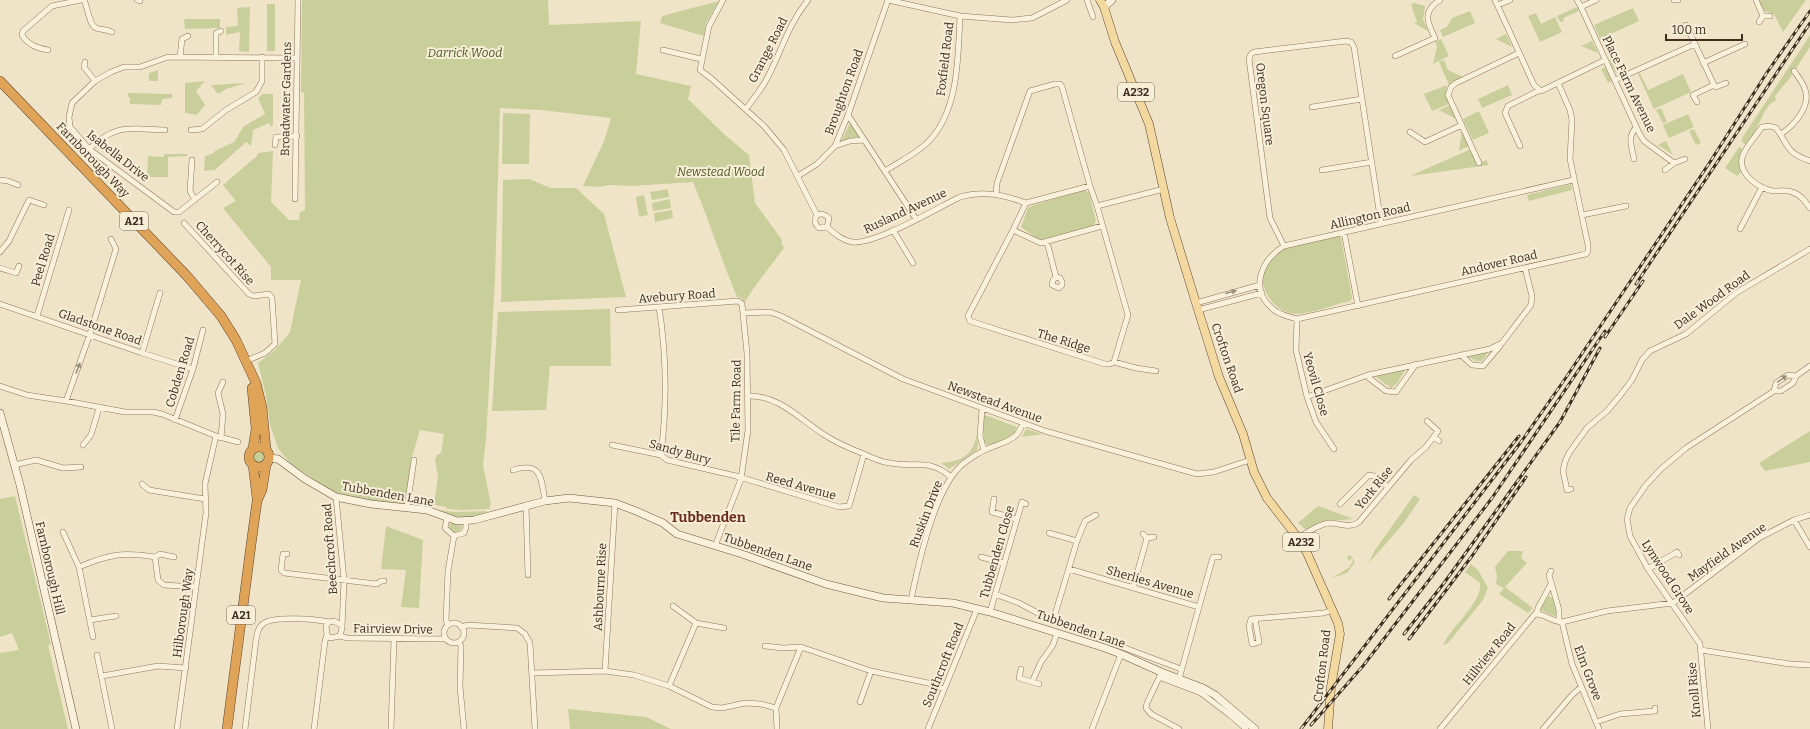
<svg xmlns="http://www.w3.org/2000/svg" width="1810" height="729" viewBox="0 0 1810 729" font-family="Bitter,serif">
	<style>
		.green { fill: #c9cf9b }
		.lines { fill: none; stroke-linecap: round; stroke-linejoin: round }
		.street-casing { stroke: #8d765c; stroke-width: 6 }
		.secondary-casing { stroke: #6f573f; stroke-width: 8 }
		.primary-casing { stroke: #5b4430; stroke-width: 9 }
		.highway-casing { stroke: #5b4430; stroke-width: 10 }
		.street { stroke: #faf1dc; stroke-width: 5 }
		.secondary { stroke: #faf1dc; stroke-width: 7 }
		.primary { stroke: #f3d9a0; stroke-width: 8 }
		.highway { stroke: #e0a458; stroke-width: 9 }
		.rail-casing { stroke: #3d2e20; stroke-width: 3 }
		.rail { stroke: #f7eed8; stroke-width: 1.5; stroke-dasharray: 4.5; stroke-linecap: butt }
		.oneway { fill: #9c907e }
		.labels { text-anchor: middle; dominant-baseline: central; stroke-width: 4; stroke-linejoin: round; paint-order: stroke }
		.shield { fill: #f7eed8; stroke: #756857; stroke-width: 1 }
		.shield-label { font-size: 11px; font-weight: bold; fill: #3d2e20 }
		.street-label { font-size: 12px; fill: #3d2e20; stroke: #f7eed8 }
		.park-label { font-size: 12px; font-style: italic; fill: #4d5a26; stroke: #f7eed8 }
		.quarter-label { font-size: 14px; font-weight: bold; fill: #6b2e1e; stroke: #f7eed8 }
	</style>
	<rect width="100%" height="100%" fill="#f0e4c8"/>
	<path class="green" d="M 302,0 L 548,0 L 549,25 L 641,21 L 636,74 L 691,86 L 688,99 L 725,135 L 749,155 L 755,203 L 782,240 L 781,242 L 784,248 L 753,289 L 744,303 L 742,298 L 737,297 C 721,259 709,220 693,182 L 632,186 L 610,185 L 599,187 L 583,186 L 605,139 L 611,118 L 541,110 L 500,108 L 495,280 L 486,440 L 483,465 L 491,505 L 489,506 L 490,509 L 462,510 L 447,509 L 446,507 L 434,505 L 438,476 L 435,460 L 437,455 L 441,453 L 444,434 L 420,430 L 412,457 L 406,504 L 355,500 L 331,491 L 290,463 L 278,448 L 270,425 L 266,396 L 258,363 L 275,350 L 290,332 L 301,280 L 271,280 L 271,267 L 223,208 L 236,201 L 223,185 L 257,156 L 258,153 L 273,151 L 271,202 L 289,220 L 299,220 L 300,212 L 305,210 L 304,93 L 301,92 Z
		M 1758,0 L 1806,0 L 1783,32 L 1774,14 L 1764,11 Z
		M 719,1 L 706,23 L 704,36 L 660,23 L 662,16 Z
		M 1414,3 L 1425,6 L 1423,19 L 1428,31 L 1414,23 L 1417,22 L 1411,4 Z
		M 267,4 L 275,4 L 275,51 L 267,51 Z
		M 250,7 L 249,52 L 239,51 L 240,32 L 226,35 L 226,27 L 238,26 L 237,8 Z
		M 1577,7 L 1579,11 L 1563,18 L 1564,21 L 1560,22 L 1557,16 Z
		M 1633,8 L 1639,21 L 1600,39 L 1594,25 Z
		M 1470,11 L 1475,23 L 1443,37 L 1440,30 L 1447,27 L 1452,18 Z
		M 1536,13 L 1541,24 L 1555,17 L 1562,32 L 1540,42 L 1528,16 Z
		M 184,19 L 220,19 L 220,28 L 185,29 Z
		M 1506,34 L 1512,47 L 1496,39 Z
		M 1810,35 L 1810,47 L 1789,79 L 1775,96 L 1776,101 C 1763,103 1757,137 1746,145 L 1742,142 L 1742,138 Z
		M 1441,39 L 1449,56 L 1433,64 L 1437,47 L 1435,42 Z
		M 1592,41 L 1598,53 L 1581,46 Z
		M 1613,58 L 1620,74 L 1615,72 L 1609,60 Z
		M 1444,60 L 1448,70 L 1463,77 L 1449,85 L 1439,62 Z
		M 1605,67 L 1612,81 L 1608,83 L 1601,69 Z
		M 158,70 L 158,81 L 149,81 L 149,73 Z
		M 1640,73 L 1648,90 L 1683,74 L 1691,92 L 1654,109 L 1638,74 Z
		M 205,81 L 196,91 L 205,105 L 197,115 L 185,113 L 185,83 Z
		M 246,83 L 226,89 L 218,94 L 211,85 Z
		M 1447,85 L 1446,96 L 1449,104 L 1432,111 L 1424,94 Z
		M 1508,85 L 1512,95 L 1482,108 L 1478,99 Z
		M 128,93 L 172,94 L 172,98 L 162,99 L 161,105 L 130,104 L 130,97 L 128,97 Z
		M 263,94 L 273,94 L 273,125 L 271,127 L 269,123 L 253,130 L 251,146 L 246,142 L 215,170 L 204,171 L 205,156 L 212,154 L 215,151 L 234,142 L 244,126 L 265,114 L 258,98 Z
		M 1450,105 L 1456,119 L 1439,110 Z
		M 1661,108 L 1667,122 L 1663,123 L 1656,110 Z
		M 1479,111 L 1489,133 L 1473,140 L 1463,119 Z
		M 503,113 L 530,114 L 529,164 L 502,164 Z
		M 1688,114 L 1694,127 L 1669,138 L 1663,125 Z
		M 850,123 L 860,138 L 841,142 Z
		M 1694,129 L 1701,143 L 1696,145 L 1689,131 Z
		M 1462,130 L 1469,146 L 1459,151 Z
		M 1666,141 L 1673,155 L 1658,145 Z
		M 1739,147 L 1743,149 L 1739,161 L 1741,172 L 1737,176 L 1725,168 Z
		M 1471,149 L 1478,164 L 1486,160 L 1489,165 L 1410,176 Z
		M 164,154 L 188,154 L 187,156 L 168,157 L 168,177 L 147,177 L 148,156 L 164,157 Z
		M 529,179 L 551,188 L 576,188 L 604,214 L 626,297 L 501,302 L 503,180 Z
		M 1571,184 L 1572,190 L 1529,201 L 1527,195 Z
		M 668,189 L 669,197 L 652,200 L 650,192 Z
		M 1084,190 L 1089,193 L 1096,221 L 1093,226 L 1045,239 L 1038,239 L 1021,227 L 1028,208 L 1034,205 Z
		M 644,195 L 648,215 L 639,217 L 636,197 Z
		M 670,199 L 671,208 L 653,211 L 652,203 Z
		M 672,210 L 673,218 L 655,222 L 654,213 Z
		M 1338,234 L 1341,237 L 1352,298 L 1350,301 C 1337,304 1309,314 1297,314 C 1272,314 1252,280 1268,260 C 1281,242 1317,239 1338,234 Z
		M 610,309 L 611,366 L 550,366 L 546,410 L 492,411 L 498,312 Z
		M 1489,351 L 1482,361 L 1476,361 L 1467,356 Z
		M 1406,369 L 1397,383 L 1391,388 L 1375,376 Z
		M 985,415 L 1017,427 C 1015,436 994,447 986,444 L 984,441 L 983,417 Z
		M 1026,429 L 1043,434 L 1022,437 Z
		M 1810,431 L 1810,462 L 1765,471 L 1759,463 Z
		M 977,434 L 978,445 L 977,450 L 949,469 L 941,463 C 963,461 972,456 977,434 Z
		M252 457a7 7 0 1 1 14 0a7 7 0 1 1-14 0Z
		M 1414,495 L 1420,499 L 1403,524 L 1368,564 L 1375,550 Z
		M 15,496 L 51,644 L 48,645 L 68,729 L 0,729 L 0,653 L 19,650 L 12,633 L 0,637 L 0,499 Z
		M 1318,506 L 1354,519 L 1328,521 L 1306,530 L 1298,523 Z
		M 431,509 L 454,512 L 487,511 C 473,526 447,515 431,509 Z
		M 451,523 L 462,526 L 460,532 L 452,532 L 448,529 Z
		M 386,526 L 423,540 L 419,608 L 401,607 L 406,570 L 381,569 Z
		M 1508,551 L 1523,551 L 1521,558 L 1527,563 L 1505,587 L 1533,608 L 1528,613 L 1499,594 L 1504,588 L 1496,584 L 1497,576 L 1495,567 Z
		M 1350,555 L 1355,562 L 1347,573 L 1332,578 L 1350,567 L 1350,565 L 1353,562 L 1352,559 L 1348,560 L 1347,557 Z
		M 1471,564 L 1478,570 L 1488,588 L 1483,600 L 1448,643 L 1443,645 C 1451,627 1483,602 1480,583 L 1465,572 Z
		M 1549,596 L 1554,599 L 1558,614 L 1557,617 L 1540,610 L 1547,598 Z
		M 568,709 L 646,717 L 671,729 L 570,729 Z"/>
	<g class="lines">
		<g class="street-casing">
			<path id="street" d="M 84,0 C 88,8 89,25 96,28 C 101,30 107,29 112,32
				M 137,0 L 140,1
				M 723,0 L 709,26 L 700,70 L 712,79 L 764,126 L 784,150 L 817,215 C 814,220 814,223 819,228 L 827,227 L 829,218 C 825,214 822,213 817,215
				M 888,0 L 960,16 L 1012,20 L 1032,18 L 1067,0
				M 1087,0 L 1093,17
				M 1495,0 L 1534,85 L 1541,91 L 1605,60
				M 1577,0 L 1581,7
				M 1596,0 L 1581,7 L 1639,133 L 1644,141 L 1674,163 L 1685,159
				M 1674,0 L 1678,0
				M 1756,0 L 1763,16
				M 1498,5 L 1510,0
				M 1759,22 L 1763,16 L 1770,16
				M 1686,25 L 1695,44
				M 48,50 C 37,48 28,45 22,35 L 23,31 L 52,6 L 81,0
				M 663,50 L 701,59
				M 1395,56 L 1435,38 C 1427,22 1422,11 1440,0
				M 180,57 L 182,39 L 188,36
				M 216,57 L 216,33 L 221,31
				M 85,62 L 84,67 L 95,81
				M 1703,63 L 1745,44
				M 1615,80 L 1695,44 L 1714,85 L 1693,95 L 1697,102
				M 1558,83 L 1570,110 L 1572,120 L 1570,159 L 1588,245 L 1588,251 L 1586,254 L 1297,319 C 1289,317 1281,315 1274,310 C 1249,290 1260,261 1284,246 L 1573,180
				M 1714,85 L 1716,87 L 1726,83
				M 1312,107 L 1362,99
				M 746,109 C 752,101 758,93 764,84 C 781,55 786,27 808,0
				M 848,115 L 916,219
				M 191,130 L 202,129 L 226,110 L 256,92 L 262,81 L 262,57
				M 1410,132 L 1425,142 L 1462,125
				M 1781,134 C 1792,127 1809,109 1806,93 C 1805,85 1799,78 1794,71
				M 275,145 L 276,137 L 297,136
				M 835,146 L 850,141 L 864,140
				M 1520,146 L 1505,113 L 1508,106 L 1538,91
				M 89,149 C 117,123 129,129 165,130
				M 1634,159 C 1632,148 1627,136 1636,128
				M 192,160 L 190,191 L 195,200
				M 1810,161 C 1785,152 1790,147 1776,128 L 1770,126 L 1762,127 C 1756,136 1747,145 1743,155 C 1736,173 1758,188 1773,191 C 1779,191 1786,190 1792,192 C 1800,194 1805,201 1810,208
				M 1479,163 L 1448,95 L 1451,87 L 1456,83 L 1519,53
				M 1322,170 L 1372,162
				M 1665,170 L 1674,163
				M 885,171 C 899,162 916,154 928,142 C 959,111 958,57 960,16
				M 798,176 L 817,164 L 835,146 L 848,115 L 888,0
				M 0,180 L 8,181 L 18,185
				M 217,182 L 179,212 L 174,212 L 89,149 L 70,127 L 69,117 L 72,103 L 95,81 L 111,72 L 124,67 L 140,67 L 168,57 L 297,58
				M 996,194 L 997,183 L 1030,91 L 1055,84 L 1060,84 L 1062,87 L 1090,186
				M 295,199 L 298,0
				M 1582,215 L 1626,206
				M 184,223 L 249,294 L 254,296 L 269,294 L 272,298 L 275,344 L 265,353 L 246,361
				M 1102,226 L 1041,243 L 1013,230 L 1026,203 L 1090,186 L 1097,206 L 1164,189
				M 827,227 C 835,234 843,241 853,242 C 875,245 939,207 960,197 C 983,190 1004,195 1026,203
				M 1740,229 L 1762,187
				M 893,230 L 913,263
				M 1013,230 L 968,316 L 970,321 L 1105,364 L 1110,364 L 1114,362 L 1128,315 L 1097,206
				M 1344,232 L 1358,306
				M 1047,242 L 1056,277 L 1060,278 L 1062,282 L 1062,285 L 1059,288 L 1052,285 L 1053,280 L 1056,277
				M 1284,246 L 1270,218 L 1249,59 L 1251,54 L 1254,52 L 1346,41 L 1351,42 L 1354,47 L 1381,223
				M 0,252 L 9,241 L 29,200 L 44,205
				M 0,268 L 16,273 L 19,266
				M 1196,303 L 1260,285
				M 0,304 L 142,353 L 193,369
				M 659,307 C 667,357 667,405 661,455
				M 618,310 L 738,301 L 742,304 L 747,353 L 748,430 L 741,479 L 715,546
				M 1198,310 L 1262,293
				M 743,313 L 770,312 L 781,316 L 903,379 L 1045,431 L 1197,474 L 1214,472 L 1250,460
				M 37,316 L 69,210
				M 1297,319 L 1296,350 L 1307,397 L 1316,422 L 1334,449
				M 142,353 L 160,293
				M 1461,355 L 1472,365 L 1483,366 L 1500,346
				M 1114,362 L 1136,368 L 1156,371
				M 1368,375 L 1369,378 L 1386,391 L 1396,392 L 1416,364
				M 0,386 L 27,395 L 66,401 L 125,412 L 153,412 L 162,414 L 216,436 L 238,442
				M 1774,391 L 1776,383 L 1788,375 L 1796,376
				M 749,396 C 778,395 800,419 823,434 C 835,442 851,449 864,454 C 872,458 882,462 890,463 C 916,468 929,458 951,477
				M 1307,397 L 1368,375 L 1490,349 L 1502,343 L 1531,305 L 1532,296 L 1525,268
				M 66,401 L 90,334 L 116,249 L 111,239
				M 982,409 L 980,436 L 984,450
				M 175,420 L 193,369 L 203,330
				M 1434,437 L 1439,441
				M 221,438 L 223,414 L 218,393 L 223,382
				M 83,445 L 91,435 L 99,408
				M 612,445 L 661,455 L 667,460 L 736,476 L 839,507 L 849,506 L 864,454
				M 14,465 L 36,460 L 63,468 L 81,467
				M 513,470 C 542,461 541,478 545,501
				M 142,484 L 149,490 L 205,499
				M 1571,489 L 1567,490 L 1563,471 L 1565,462 L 1569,453 L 1587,428 L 1607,411 L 1619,397 L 1632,380 L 1642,360 L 1650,351 L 1686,334 L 1736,293 L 1810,249
				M 336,497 L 344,580 L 342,628 L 340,636 L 330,638 L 327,635 L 326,626 L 329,622 L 334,621 L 341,625
				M 994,499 L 992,512 L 1016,519
				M 1340,504 L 1369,475 L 1374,476 L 1388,487
				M 526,505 L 528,575
				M 407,507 L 414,460
				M 447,518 L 445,528 L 454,536 L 464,533 L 466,527 L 466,521
				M 1794,520 L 1810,547
				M 63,532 L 79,567 L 93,637
				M 1049,533 L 1077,541
				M 1143,534 L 1147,538 L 1154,537
				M 1298,538 C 1306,533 1319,524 1329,523 C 1340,523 1350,529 1359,522 L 1411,460 L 1426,447 L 1438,431 L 1427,421
				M 287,554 L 283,554 L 281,570 L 284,573 L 377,584 L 381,581 L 384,581
				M 155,557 L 160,554 L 174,557
				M 981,557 L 1003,563
				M 79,567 C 110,554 122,552 155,557 L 158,580 L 164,585 L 196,587
				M 1069,569 L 1199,607 L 1179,679
				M 1648,569 L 1677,552 L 1679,555
				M 1551,571 L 1549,575 L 1559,610 L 1559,622
				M 1133,588 L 1147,538
				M 995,594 L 1019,603 L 1053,621 L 1181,669
				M 911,600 C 918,565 935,485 964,463 C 971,458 978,453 985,450 C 994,445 1008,443 1015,436 C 1019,433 1021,428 1023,423
				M 673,606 L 696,623 L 724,628
				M 1199,607 L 1213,557 L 1219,557
				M 990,612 L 1022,502 L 1026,504
				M 1537,613 L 1538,608 L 1551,584
				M 1255,619 L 1259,642 L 1252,644 L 1249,626 L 1251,619 L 1324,613 L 1333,610
				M 90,620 L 116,616
				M 1053,621 L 1077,541 L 1085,521 L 1096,515
				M 1562,622 L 1572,664 L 1599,729
				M444 633a10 10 0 1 1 20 0a10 10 0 1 1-20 0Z
				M 448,625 L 446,620 L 448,571 L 454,536
				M 461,627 L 468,625 L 517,628 L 525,634 L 530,643 L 535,729
				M 340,636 L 347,638 L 446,639
				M 459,642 L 461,646 L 460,687 L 464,729
				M 765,646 L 783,648 L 801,647 L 871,671 L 928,683 L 944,689
				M 1701,650 L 1790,664 L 1810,665
				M 97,655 L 112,729
				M 1021,669 L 1019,678 L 1039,684
				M 605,671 L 615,503
				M 532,673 L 605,671 L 634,675 L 669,686 L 712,707 L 722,708 L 745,703 L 761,704 L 776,708
				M 102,676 L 158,666 L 186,668
				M 1160,676 L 1147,703 L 1146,708 L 1151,714 L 1179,729
				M 1159,677 L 1201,693 L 1230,715 L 1234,711
				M 1032,682 L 1041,662 L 1053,645 L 1057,633
				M 669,686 L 696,623
				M 860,702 L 871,671
				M 1230,715 L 1246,729
				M 1596,722 L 1620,714 L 1655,711 L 1655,708
				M 177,729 L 206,513 L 205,484 L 216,436
				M 245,729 L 256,640 C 257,634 258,627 264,623 C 274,616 316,619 329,622
				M 314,729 L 325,641 L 327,635
				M 391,729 L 394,639
				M 777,729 L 776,708 L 801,647
				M 928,729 L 977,609
				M 1092,729 L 1121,654
				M 1440,729 L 1535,614 C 1544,613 1552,622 1562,622 L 1607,611 L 1673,603 L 1759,538 L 1794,520 L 1810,515
				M 1543,729 L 1572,695 L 1581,687
				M 1708,729 L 1700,644 L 1648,569 L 1630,536 L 1627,519 L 1630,508 L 1646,485 L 1661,469 L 1686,448 L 1774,391 L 1781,391 L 1793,383 L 1796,376 L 1810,366"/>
		</g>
		<g class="secondary-casing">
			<path id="secondary" d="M 1104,7 L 1112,0
				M 0,413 L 20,485 L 76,729
				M 270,458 L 278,459 L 305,479 L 336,497 L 371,504 L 427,510 L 457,521 L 474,520 L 545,501 L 569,498 L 615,503 L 636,511 L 663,523 L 677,534 L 742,554 L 826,584 L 883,598 L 953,603 L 990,612 L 1102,647 L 1121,654 L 1161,672 L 1203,688 L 1215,695 L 1255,729"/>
		</g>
		<g class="primary-casing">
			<path id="primary" d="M 1100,0 L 1104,7 L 1115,42 L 1149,124 L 1170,218 L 1196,303 L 1219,377 L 1243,434 L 1254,472 L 1267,498 L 1298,538 L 1307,553 L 1338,623 L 1340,634 L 1331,687 L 1328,729"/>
		</g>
		<g class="highway-casing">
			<path id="highway" d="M 0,81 L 187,276 L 221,316 L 236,340 L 256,383 L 262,407 L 266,449
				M 252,388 L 256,429 L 253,448
				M249 457a10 10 0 1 1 20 0a10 10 0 1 1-20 0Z
				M 253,465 L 257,498
				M 227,729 L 251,545 L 257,501 L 262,490 L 266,465"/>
		</g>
		<use href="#street" class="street"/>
		<use href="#secondary" class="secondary"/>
		<use href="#primary" class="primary"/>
		<use href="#highway" class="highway"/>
		<g class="rail-casing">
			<path id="rail" d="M 1636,284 L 1810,23
				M 1605,337 L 1643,281
				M 1389,599 L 1519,436
				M 1404,634 L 1444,583 L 1560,422 L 1600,348
				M 1409,639 L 1472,556 L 1526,477
				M 1311,725 L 1363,666 L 1492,498 L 1605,331
				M 1301,729 L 1521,442 L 1565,379 L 1710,162 L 1766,74 L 1810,11"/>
		</g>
		<use href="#rail" class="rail"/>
	</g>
	<defs><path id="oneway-solid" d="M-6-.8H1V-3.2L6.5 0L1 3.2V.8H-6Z"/></defs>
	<g class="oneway">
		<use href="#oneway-solid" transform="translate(1231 292) rotate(-15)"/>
		<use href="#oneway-solid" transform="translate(78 368) rotate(-70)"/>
		<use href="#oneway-solid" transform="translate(1782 379) rotate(-35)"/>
	</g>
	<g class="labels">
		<g class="shield">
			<rect x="1118" y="83" width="36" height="18" rx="3"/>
			<rect x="120" y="212" width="28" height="18" rx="3"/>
			<rect x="1283" y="533" width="36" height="18" rx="3"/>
			<rect x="227" y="606" width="28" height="18" rx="3"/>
		</g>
		<g class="shield-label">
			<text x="1136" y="92">A232</text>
			<text x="134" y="221">A21</text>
			<text x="1301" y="542">A232</text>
			<text x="241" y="615">A21</text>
		</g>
		<g class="street-label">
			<text transform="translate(768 50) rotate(-63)">Grange Road</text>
			<text transform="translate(945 59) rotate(-83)">Foxfield Road</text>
			<text transform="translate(1629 84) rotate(64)">Place Farm Avenue</text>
			<text transform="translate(844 92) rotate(-70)">Broughton Road</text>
			<text transform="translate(286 99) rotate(-89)">Broadwater Gardens</text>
			<text transform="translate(1265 104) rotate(83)">Oregon Square</text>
			<text transform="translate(118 156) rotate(38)">Isabella Drive</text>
			<text transform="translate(93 160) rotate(46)">Farnborough Way</text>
			<text transform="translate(905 211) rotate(-25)">Rusland Avenue</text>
			<text transform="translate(1370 216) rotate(-13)">Allington Road</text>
			<text transform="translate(225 253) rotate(48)">Cherrycot Rise</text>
			<text transform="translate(43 260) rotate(-73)">Peel Road</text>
			<text transform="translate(1499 263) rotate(-13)">Andover Road</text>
			<text transform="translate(677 296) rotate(-4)">Avebury Road</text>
			<text transform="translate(1712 300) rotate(-36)">Dale Wood Road</text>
			<text transform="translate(100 327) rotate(19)">Gladstone Road</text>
			<text transform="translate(1064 341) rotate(17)">The Ridge</text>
			<text transform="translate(1227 358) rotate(71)">Crofton Road</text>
			<text transform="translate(180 372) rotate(-73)">Cobden Road</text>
			<text transform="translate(1316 384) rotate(74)">Yeovil Close</text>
			<text transform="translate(736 401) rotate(-89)">Tile Farm Road</text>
			<text transform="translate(995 402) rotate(20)">Newstead Avenue</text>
			<text transform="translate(680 452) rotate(16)">Sandy Bury</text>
			<text transform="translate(801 486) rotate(16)">Reed Avenue</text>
			<text transform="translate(1374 488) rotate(-51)">York Rise</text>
			<text transform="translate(388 494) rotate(10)">Tubbenden Lane</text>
			<text transform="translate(926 514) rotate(-69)">Ruskin Drive</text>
			<text transform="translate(330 549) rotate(-94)">Beechcroft Road</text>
			<text transform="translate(768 552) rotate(19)">Tubbenden Lane</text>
			<text transform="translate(997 552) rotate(-74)">Tubbenden Close</text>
			<text transform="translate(1727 552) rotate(-35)">Mayfield Avenue</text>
			<text transform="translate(50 568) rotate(77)">Farnborough Hill</text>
			<text transform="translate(1668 577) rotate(57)">Lynwood Grove</text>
			<text transform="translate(1150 582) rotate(16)">Sherlies Avenue</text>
			<text transform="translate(600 587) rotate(-87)">Ashbourne Rise</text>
			<text transform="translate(183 613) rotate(-82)">Hilborough Way</text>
			<text transform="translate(393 629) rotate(1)">Fairview Drive</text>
			<text transform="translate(1081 629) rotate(19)">Tubbenden Lane</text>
			<text transform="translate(1489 654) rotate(-51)">Hillview Road</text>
			<text transform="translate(943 665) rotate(-68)">Southcroft Road</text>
			<text transform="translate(1322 666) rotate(-83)">Crofton Road</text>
			<text transform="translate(1588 673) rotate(69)">Elm Grove</text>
			<text transform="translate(1694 690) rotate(-95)">Knoll Rise</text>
		</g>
		<g class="park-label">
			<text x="465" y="53">Darrick Wood</text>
			<text x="721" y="172">Newstead Wood</text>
		</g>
		<g class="quarter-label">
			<text x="708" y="517">Tubbenden</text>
		</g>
	</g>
	<path d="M1666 34v6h76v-6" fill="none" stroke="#3d2e20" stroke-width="2"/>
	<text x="1672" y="34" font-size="12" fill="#3d2e20" stroke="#f7eed8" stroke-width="3" paint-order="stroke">100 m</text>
</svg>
